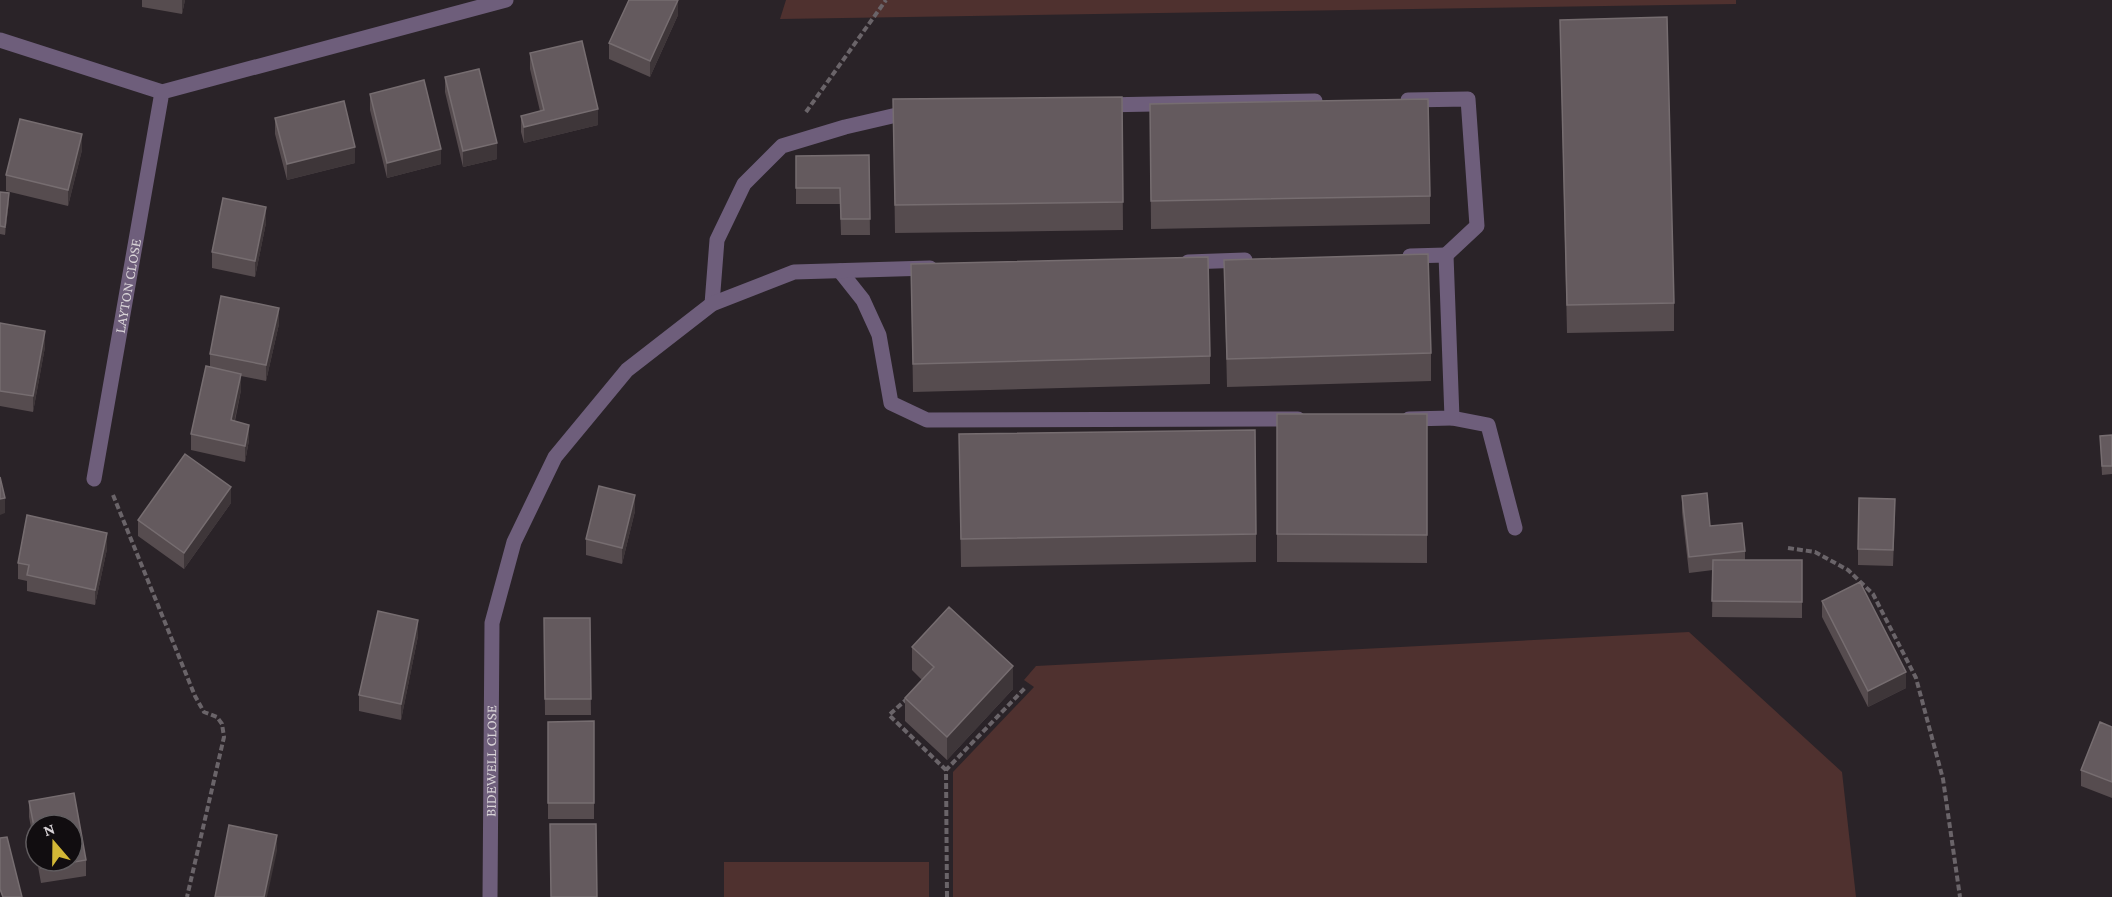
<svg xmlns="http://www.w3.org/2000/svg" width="2112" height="897" viewBox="0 0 2112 897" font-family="'Crimson Pro',serif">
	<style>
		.green { fill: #4f312f }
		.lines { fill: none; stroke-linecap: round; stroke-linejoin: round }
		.path { stroke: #6a6469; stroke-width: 4; stroke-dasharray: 6 3; stroke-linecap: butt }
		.minor { stroke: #6e5e7b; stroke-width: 15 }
		.wall { fill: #564c4f }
		.shaded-wall { fill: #3e3639 }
		.building { fill: #645a5e; stroke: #766d70; stroke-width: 1.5 }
		.labels { text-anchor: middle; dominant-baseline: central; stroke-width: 4.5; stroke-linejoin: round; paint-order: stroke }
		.street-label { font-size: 15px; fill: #d7d2d6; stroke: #110d10 }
	</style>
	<rect width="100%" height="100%" fill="#2a2328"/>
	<path class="green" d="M 786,0 L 1736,0 L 1736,4 L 780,19 Z
		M 1689,632 L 1842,772 L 1856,897 L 953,897 L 953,772 L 1034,687 L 1024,680 L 1036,666 Z
		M 724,862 L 929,862 L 929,897 L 724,897 Z"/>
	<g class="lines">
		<path class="path" d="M 806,112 L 886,0
			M 113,495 L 195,696 L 204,712 L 217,717 L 222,724 L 224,737 L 187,897
			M 1788,548 L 1815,552 L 1848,570 L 1873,594 L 1916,678 L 1943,779 L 1960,897
			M 908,698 L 889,715 L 946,770
			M 947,897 L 946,770 L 1025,688"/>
		<g class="minor">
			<path d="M 0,40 L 162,92"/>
			<path d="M 1408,100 L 1468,99 L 1477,226 L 1446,255"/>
			<path d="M 1102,105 L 1315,101"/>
			<path d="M 1188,262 L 1245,260"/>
			<path d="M 840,271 L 863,300 L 879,335 L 891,403 L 927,420 L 1298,419"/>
			<path d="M 712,304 L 717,240 L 744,184 L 782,146 L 845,127 L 901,114 L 913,114"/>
			<path d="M 1452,418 L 1488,425 L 1515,528"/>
			<path d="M 1409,419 L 1452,418 L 1446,255 L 1410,256"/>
			<path id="s1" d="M 94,479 L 162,92 L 506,0"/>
			<path id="s2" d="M 490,897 L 492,623 L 514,542 L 555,457 L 627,370 L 712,304 L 794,272 L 930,268"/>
		</g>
	</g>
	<path class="wall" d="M 142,0 L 185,0 L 182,14 L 142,7 Z
		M 678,15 L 650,77 L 609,59 L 609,43 Z
		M 1560,20 L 1674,303 L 1674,331 L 1567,333 Z
		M 530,53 L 598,125 L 524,143 L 521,132 L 521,116 L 540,111 L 530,69 Z
		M 445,77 L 497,159 L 463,167 L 445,92 Z
		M 370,94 L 441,164 L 387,178 L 370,110 Z
		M 1122,97 L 1123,230 L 895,233 L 893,99 Z
		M 1150,104 L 1430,196 L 1430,224 L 1151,229 Z
		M 275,118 L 355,163 L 287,180 L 275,134 Z
		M 82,150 L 68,206 L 6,191 L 6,175 Z
		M 869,155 L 870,235 L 841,235 L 840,204 L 796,204 L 796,156 Z
		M 0,192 L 9,201 L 5,235 L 0,234 Z
		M 266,223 L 255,277 L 212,268 L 212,252 Z
		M 1224,260 L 1431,353 L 1431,381 L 1227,387 Z
		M 911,264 L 1210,356 L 1210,384 L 913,392 Z
		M 0,323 L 45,347 L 33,412 L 0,406 Z
		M 279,324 L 266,381 L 241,376 L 241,390 L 235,421 L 249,440 L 245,462 L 191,450 L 191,434 L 210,367 L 210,354 Z
		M 1277,414 L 1427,414 L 1427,563 L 1277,562 Z
		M 959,434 L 1256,534 L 1256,562 L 961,567 Z
		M 2112,435 L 2112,474 L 2102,475 L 2100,436 Z
		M 1682,496 L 1710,526 L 1745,551 L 1745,560 L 1802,560 L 1802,618 L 1712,617 L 1713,570 L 1689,573 L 1682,512 Z
		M 231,503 L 184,569 L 138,536 L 138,520 Z
		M 635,511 L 622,564 L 586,555 L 586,539 Z
		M 1895,515 L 1893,566 L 1858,565 L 1858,549 Z
		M 107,549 L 95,605 L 27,591 L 27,581 L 18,579 L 18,563 Z
		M 1822,601 L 1906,688 L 1868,707 L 1822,617 Z
		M 544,618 L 590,618 L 591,715 L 545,715 Z
		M 418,636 L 401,720 L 359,711 L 359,695 Z
		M 912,647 L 1013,689 L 947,760 L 905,721 L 905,698 L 922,680 L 912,670 Z
		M 594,721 L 594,819 L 548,819 L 548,722 Z
		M 2112,727 L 2112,798 L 2081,786 L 2081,770 Z
		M 29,801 L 86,860 L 86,876 L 41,883 L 37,861 L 72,861 L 36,825 L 36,853 L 29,817 Z"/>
	<path class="shaded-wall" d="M 182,0 L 185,0 L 182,14 Z
		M 678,0 L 678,15 L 650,77 L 650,61 Z
		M 598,109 L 598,125 L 524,143 L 524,127 Z
		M 82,134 L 82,150 L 68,206 L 68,190 Z
		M 497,143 L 497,159 L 463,167 L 463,151 Z
		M 355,147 L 355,163 L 287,180 L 287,164 Z
		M 441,149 L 441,164 L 387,178 L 387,163 Z
		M 9,193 L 9,201 L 5,235 L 5,227 Z
		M 266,207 L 266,223 L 255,277 L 255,261 Z
		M 279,308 L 279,324 L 266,381 L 266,365 Z
		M 45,331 L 45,347 L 33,412 L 33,396 Z
		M 241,374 L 241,390 L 231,436 L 231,420 Z
		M 249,425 L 249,440 L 245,462 L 245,446 Z
		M 231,487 L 231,503 L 184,569 L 184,553 Z
		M 635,495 L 635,511 L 622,564 L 622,548 Z
		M 5,498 L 5,513 L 0,515 L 0,499 Z
		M 107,533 L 107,549 L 95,605 L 95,590 Z
		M 418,620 L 418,636 L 401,720 L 401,704 Z
		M 1013,666 L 1013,689 L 947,760 L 947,737 Z
		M 1906,672 L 1906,688 L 1868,707 L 1868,691 Z
		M 277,835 L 277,851 L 267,897 L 264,897 Z"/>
	<path class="building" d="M 629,0 L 678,0 L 650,61 L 609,43 Z
		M 1667,17 L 1674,303 L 1567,305 L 1560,20 Z
		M 582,41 L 598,109 L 524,127 L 521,116 L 544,110 L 530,53 Z
		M 479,69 L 497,143 L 463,151 L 445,77 Z
		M 424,80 L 441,149 L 387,163 L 370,94 Z
		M 1122,97 L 1123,202 L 895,205 L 893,99 Z
		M 1428,99 L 1430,196 L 1151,201 L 1150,104 Z
		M 344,101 L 355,147 L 287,164 L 275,118 Z
		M 20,119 L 82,134 L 68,190 L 6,175 Z
		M 869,155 L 870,219 L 841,219 L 840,188 L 796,188 L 796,156 Z
		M 0,192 L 9,193 L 5,227 L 0,226 Z
		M 223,198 L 266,207 L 255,261 L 212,252 Z
		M 1428,254 L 1431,353 L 1227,359 L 1224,260 Z
		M 1208,257 L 1210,356 L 913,364 L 911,264 Z
		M 221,296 L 279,308 L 266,365 L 210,354 Z
		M 0,323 L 45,331 L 33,396 L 0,391 Z
		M 206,366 L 241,374 L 231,420 L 249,425 L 245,446 L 191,434 Z
		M 1277,414 L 1427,414 L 1427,535 L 1277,534 Z
		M 1255,430 L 1256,534 L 961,539 L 959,434 Z
		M 2112,435 L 2112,466 L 2102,466 L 2100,436 Z
		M 185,454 L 231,487 L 184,553 L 138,520 Z
		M 0,477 L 5,498 L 0,499 Z
		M 599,486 L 635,495 L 622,548 L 586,539 Z
		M 1707,493 L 1710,526 L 1742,523 L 1745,551 L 1689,557 L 1682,496 Z
		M 1859,498 L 1895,499 L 1893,550 L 1858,549 Z
		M 27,515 L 107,533 L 95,590 L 27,575 L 29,565 L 18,563 Z
		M 1713,560 L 1802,560 L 1802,602 L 1712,601 Z
		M 1860,582 L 1906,672 L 1868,691 L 1822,601 Z
		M 949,607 L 1013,666 L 947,737 L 905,698 L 934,667 L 912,647 Z
		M 378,611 L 418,620 L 401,704 L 359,695 Z
		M 544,618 L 590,618 L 591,699 L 545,699 Z
		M 594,721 L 594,803 L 548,803 L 548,722 Z
		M 2100,722 L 2112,727 L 2112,782 L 2081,770 Z
		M 74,793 L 86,860 L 41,868 L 40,861 L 72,861 L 72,825 L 36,825 L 36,837 L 29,801 Z
		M 550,824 L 596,824 L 597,897 L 551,897 Z
		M 229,825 L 277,835 L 264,897 L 215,897 Z
		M 7,837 L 22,897 L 3,897 L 0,889 L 0,838 Z"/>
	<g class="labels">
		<g class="street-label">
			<text stroke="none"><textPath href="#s1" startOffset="196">LAYTON CLOSE</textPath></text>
			<text stroke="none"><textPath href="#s2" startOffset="136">BIDEWELL CLOSE</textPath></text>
		</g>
	</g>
	<g transform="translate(54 843) rotate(340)"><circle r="28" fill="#110d10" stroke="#605c5f" stroke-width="1.5"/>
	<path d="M0-4.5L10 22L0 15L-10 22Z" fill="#d2b736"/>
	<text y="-9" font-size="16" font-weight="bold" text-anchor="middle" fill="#d7d2d6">N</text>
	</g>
</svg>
